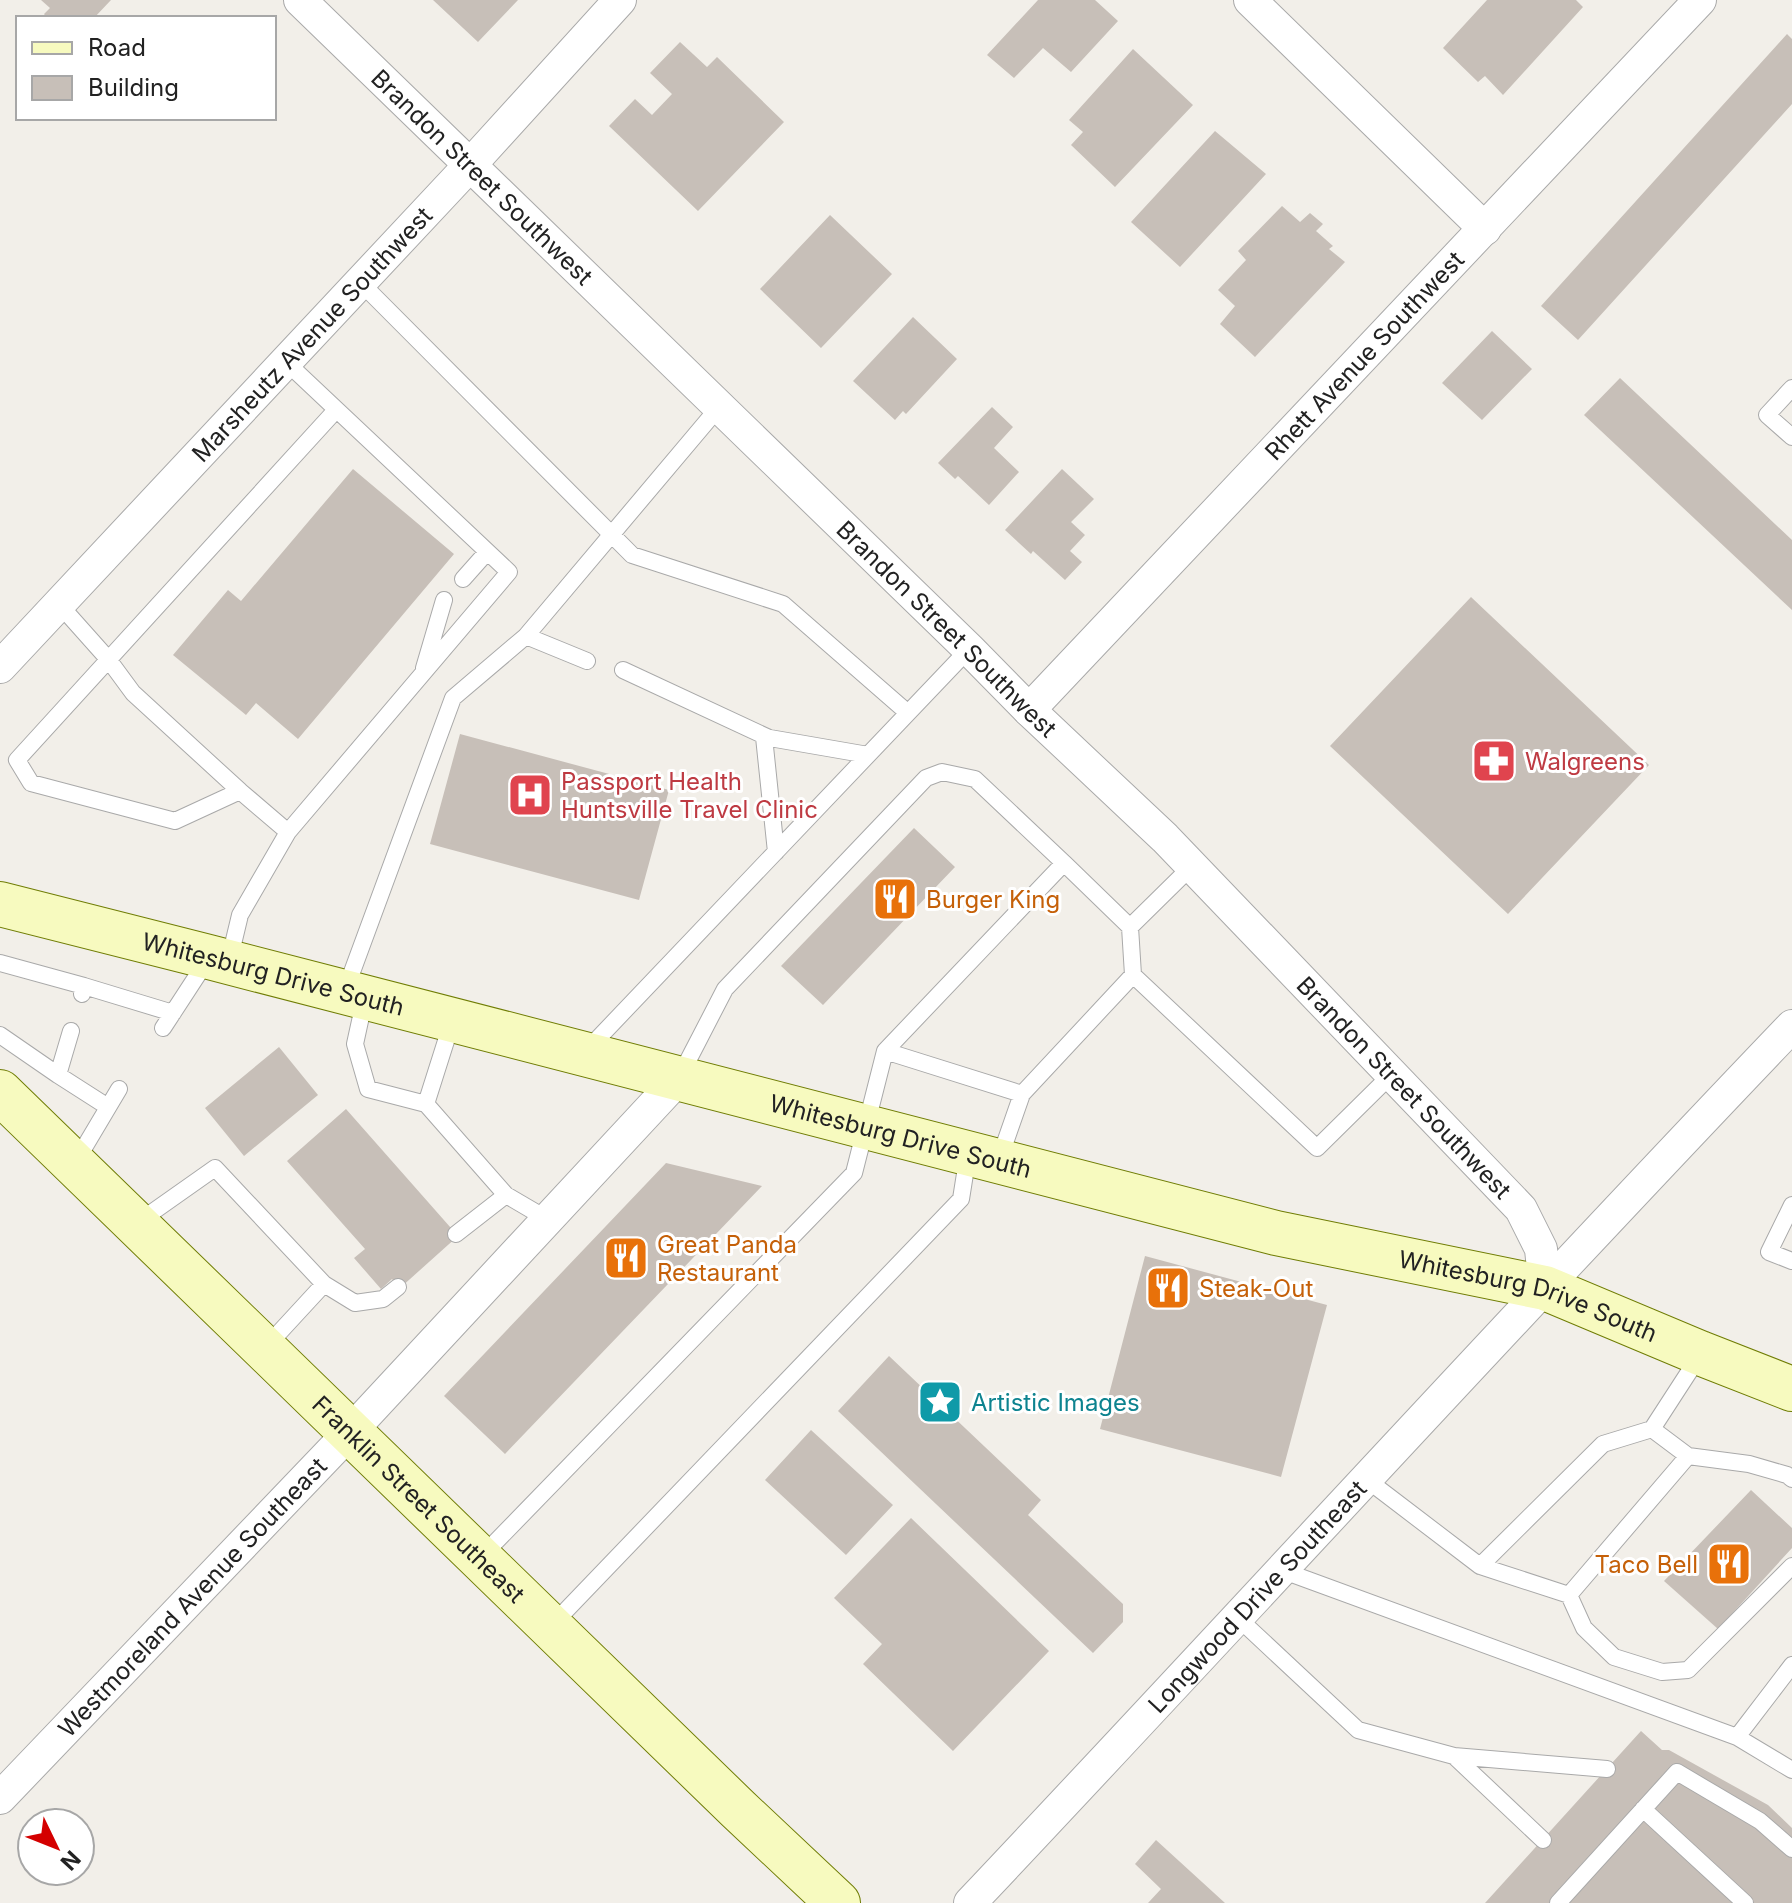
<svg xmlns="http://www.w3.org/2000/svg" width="1792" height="1903" viewBox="0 0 1792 1903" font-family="Inter,sans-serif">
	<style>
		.building { fill: #c7bfb8 }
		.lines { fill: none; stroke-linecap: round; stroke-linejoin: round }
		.lane-casing { stroke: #a9a9a9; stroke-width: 18 }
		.street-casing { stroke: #a9a9a9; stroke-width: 34 }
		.secondary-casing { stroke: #707d05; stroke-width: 46 }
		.lane { stroke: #fff; stroke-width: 16 }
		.street { stroke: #fff; stroke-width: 32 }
		.secondary { stroke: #f7fabf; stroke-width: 44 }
		.labels { text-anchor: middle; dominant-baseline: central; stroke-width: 6; stroke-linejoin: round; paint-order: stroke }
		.street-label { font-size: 24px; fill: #222; stroke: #fff }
		.health-label { font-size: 24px; fill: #be3a42; stroke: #fff; text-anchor: start }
		.food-label { font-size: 24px; fill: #c56008; stroke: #fff; text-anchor: start }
		.culture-label { font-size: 24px; fill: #0d838f; stroke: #fff; text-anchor: start }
	</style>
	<rect width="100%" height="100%" fill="#f2efe9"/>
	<path class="building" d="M 41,0 L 111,0 L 94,18 L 47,18 L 44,14 L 50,8 Z
		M 433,0 L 518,0 L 478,42 Z
		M 1038,0 L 1095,0 L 1118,21 L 1071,72 L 1043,48 L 1014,78 L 987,55 Z
		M 1487,0 L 1576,0 L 1583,7 L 1503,95 L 1485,76 L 1478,82 L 1443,48 Z
		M 1787,34 L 1792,39 L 1792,104 L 1578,340 L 1541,306 Z
		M 680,42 L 707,67 L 717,57 L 784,122 L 698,211 L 609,126 L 635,99 L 652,115 L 672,94 L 650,73 Z
		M 1133,49 L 1193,105 L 1115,187 L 1071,145 L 1083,132 L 1069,120 Z
		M 1215,131 L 1266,174 L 1180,267 L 1131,222 Z
		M 1282,206 L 1300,222 L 1310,213 L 1323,224 L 1316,231 L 1333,246 L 1329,249 L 1345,262 L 1255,357 L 1220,324 L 1235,306 L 1218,290 L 1246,260 L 1238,251 Z
		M 830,215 L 892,274 L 821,348 L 760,289 Z
		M 913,317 L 957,359 L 906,414 L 903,411 L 895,420 L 853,381 Z
		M 1492,331 L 1532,369 L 1482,420 L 1442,383 Z
		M 1620,378 L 1792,540 L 1792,610 L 1584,415 Z
		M 992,407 L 1013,427 L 994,448 L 1019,472 L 989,505 L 958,476 L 955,479 L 938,463 Z
		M 353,469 L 454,554 L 298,739 L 256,703 L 246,715 L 173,655 L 228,590 L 241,601 Z
		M 1062,469 L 1094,499 L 1071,522 L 1085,535 L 1070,551 L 1082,562 L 1065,580 L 1033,551 L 1031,554 L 1005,530 Z
		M 1471,597 L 1649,765 L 1508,914 L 1330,746 Z
		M 460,734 L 669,790 L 639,900 L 430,844 Z
		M 914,828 L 955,867 L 823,1005 L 781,966 Z
		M 279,1047 L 318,1095 L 244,1156 L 205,1108 Z
		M 346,1109 L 458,1236 L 400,1288 L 392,1279 L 381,1289 L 354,1258 L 365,1249 L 287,1161 Z
		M 666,1163 L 762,1186 L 505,1454 L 444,1396 Z
		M 1145,1256 L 1327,1305 L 1281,1477 L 1100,1429 Z
		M 889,1356 L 1041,1500 L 1028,1515 L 1123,1604 L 1123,1622 L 1093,1653 L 838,1411 Z
		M 811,1430 L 893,1505 L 846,1555 L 765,1480 Z
		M 1751,1490 L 1792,1528 L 1792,1548 L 1718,1629 L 1664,1581 Z
		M 911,1518 L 1049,1651 L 953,1751 L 863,1664 L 882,1644 L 834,1598 Z
		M 1641,1731 L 1662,1750 L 1669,1750 L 1768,1805 L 1792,1828 L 1792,1903 L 1485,1903 Z
		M 1156,1840 L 1225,1903 L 1148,1903 L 1161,1889 L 1135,1864 Z"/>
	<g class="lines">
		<g class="lane-casing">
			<path id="lane" d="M 360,282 L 632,555 L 783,604 L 908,713
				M 1792,388 L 1767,415 L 1792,437
				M 463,579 L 487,552
				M 59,604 L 108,659 L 133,693 L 240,791 L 288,832 L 509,572 L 285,361
				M 526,636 L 719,407
				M 424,668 L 444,600
				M 623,670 L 769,738
				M 240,791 L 175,821 L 31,783 L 17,760 L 336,410
				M 776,852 L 764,737 L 868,755
				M 229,961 L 240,915 L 288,832
				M 0,963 L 84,986
				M 1133,975 L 1130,927 L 1192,866
				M 345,991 L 453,698 L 526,636 L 587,661
				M 82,994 L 84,986 L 173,1013
				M 365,998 L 355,1044 L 368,1089 L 426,1104
				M 452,1022 L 426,1104 L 506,1195
				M 163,1028 L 208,959
				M 71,1031 L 58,1075 L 108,1107
				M 0,1035 L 58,1075
				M 587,1050 L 969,649
				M 885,1051 L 1022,1094
				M 680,1076 L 725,989 L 926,778 L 942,772 L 975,779 L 1064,863
				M 999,1160 L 1022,1094 L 1133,975 L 1317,1148 L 1392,1074
				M 75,1163 L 119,1089
				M 1792,1205 L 1769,1252 L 1792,1261
				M 137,1223 L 215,1168 L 324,1284 L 265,1348
				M 456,1234 L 506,1195 L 547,1219
				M 324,1284 L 355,1303 L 383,1299 L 398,1287
				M 1652,1429 L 1688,1456 L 1569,1595 L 1480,1566 L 1603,1444 L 1652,1429 L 1700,1355
				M 1688,1456 L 1749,1464 L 1787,1475 L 1792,1479
				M 1366,1479 L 1480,1566
				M 480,1558 L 854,1173 L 885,1051 L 1064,863 L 1130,927
				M 1281,1570 L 1737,1737 L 1792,1770
				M 1569,1595 L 1584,1628 L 1614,1657 L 1662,1672 L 1688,1670 L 1792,1566
				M 1238,1618 L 1358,1730 L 1454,1756 L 1607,1769
				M 551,1626 L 961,1199 L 968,1155
				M 1737,1737 L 1792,1665
				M 1454,1756 L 1543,1840
				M 1643,1809 L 1745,1903
				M 1558,1903 L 1677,1772 L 1760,1821 L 1792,1849"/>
		</g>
		<g class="street-casing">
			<g id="street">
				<path id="s1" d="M 300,0 L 969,649 L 1029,710 L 1165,838 L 1521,1209 L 1541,1249 L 1545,1288"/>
				<path d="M 1250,0 L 1485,229"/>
				<path id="s2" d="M 0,667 L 470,165 L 620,0"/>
				<path id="s3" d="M 1029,710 L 1700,0"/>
				<path id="s4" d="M 0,1798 L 350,1432 L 679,1078"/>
				<path id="s5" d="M 970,1903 C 1245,1612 1515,1315 1792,1026"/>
			</g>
		</g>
		<g class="secondary-casing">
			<g id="secondary">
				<path id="s6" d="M 0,904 L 209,957 L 1276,1233 L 1545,1288 L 1700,1353 L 1792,1389"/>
				<path id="s7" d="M 0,1092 L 738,1809 L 838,1903"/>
			</g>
		</g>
		<use href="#lane" class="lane"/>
		<use href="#street" class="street"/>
		<use href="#secondary" class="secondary"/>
	</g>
	<defs>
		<g id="pharmacy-square" transform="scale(2.3)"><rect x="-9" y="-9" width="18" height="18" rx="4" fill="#e0444e" stroke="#fff"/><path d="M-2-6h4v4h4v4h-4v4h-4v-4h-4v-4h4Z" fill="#fff"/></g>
		<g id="hospital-square" transform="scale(2.3)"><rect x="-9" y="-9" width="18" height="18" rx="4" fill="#e0444e" stroke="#fff"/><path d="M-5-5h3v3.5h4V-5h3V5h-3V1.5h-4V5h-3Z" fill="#fff"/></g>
		<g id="restaurant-square" transform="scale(2.3)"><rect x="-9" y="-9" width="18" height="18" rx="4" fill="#e8710a" stroke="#fff"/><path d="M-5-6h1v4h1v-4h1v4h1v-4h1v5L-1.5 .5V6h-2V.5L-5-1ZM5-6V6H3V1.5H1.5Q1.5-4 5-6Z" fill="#fff"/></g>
		<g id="sight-square" transform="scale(2.3)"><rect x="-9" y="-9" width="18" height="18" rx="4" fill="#0f9aa8" stroke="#fff"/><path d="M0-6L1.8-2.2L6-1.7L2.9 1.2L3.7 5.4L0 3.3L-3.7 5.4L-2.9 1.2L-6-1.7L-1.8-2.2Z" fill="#fff"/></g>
	</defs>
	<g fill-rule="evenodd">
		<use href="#pharmacy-square" x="1494" y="761"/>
		<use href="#hospital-square" x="530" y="795"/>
		<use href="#restaurant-square" x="895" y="899"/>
		<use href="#restaurant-square" x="626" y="1258"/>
		<use href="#restaurant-square" x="1168" y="1288"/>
		<use href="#sight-square" x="940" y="1402"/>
		<use href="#restaurant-square" x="1729" y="1564"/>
	</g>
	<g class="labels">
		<g class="street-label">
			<text stroke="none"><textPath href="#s1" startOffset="254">Brandon Street Southwest</textPath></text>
			<text stroke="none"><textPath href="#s2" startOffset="456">Marsheutz Avenue Southwest</textPath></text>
			<text stroke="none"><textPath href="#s3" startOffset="488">Rhett Avenue Southwest</textPath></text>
			<text stroke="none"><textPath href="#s1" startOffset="902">Brandon Street Southwest</textPath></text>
			<text stroke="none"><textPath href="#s6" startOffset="282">Whitesburg Drive South</textPath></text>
			<text stroke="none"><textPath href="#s1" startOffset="1550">Brandon Street Southwest</textPath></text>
			<text stroke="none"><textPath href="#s6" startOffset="930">Whitesburg Drive South</textPath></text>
			<text stroke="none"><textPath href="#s6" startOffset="1578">Whitesburg Drive South</textPath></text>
			<text stroke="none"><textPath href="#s7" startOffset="584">Franklin Street Southeast</textPath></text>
			<text stroke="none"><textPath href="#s5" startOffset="420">Longwood Drive Southeast</textPath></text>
			<text stroke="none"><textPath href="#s4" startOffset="278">Westmoreland Avenue Southeast</textPath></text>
		</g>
		<g class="health-label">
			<text x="1525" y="761">Walgreens</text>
			<text x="561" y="781">Passport Health<tspan x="561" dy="28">Huntsville Travel Clinic</tspan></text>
		</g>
		<g class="food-label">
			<text x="926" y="899">Burger King</text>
			<text x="657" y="1244">Great Panda<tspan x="657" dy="28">Restaurant</tspan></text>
			<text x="1199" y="1288">Steak-Out</text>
			<text x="1698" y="1564" text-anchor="end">Taco Bell</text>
		</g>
		<g class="culture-label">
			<text x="971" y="1402">Artistic Images</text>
		</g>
	</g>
	<rect x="16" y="16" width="260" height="104" fill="#ffffff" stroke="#a7a7a7" stroke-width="2"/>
	<rect x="32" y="42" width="40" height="12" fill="#f7fabf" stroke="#a7a7a7" stroke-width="2"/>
	<text x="88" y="56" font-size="24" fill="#222222">Road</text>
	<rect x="32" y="76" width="40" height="24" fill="#c7bfb8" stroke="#a7a7a7" stroke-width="2"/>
	<text x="88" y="96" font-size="24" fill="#222222">Building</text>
	<g transform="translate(56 1847) rotate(133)"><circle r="38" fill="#ffffff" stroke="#a7a7a7" stroke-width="2"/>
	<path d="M0-6L14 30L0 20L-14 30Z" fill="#d40000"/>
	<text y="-12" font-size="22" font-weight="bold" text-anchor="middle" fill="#222222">N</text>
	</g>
</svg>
